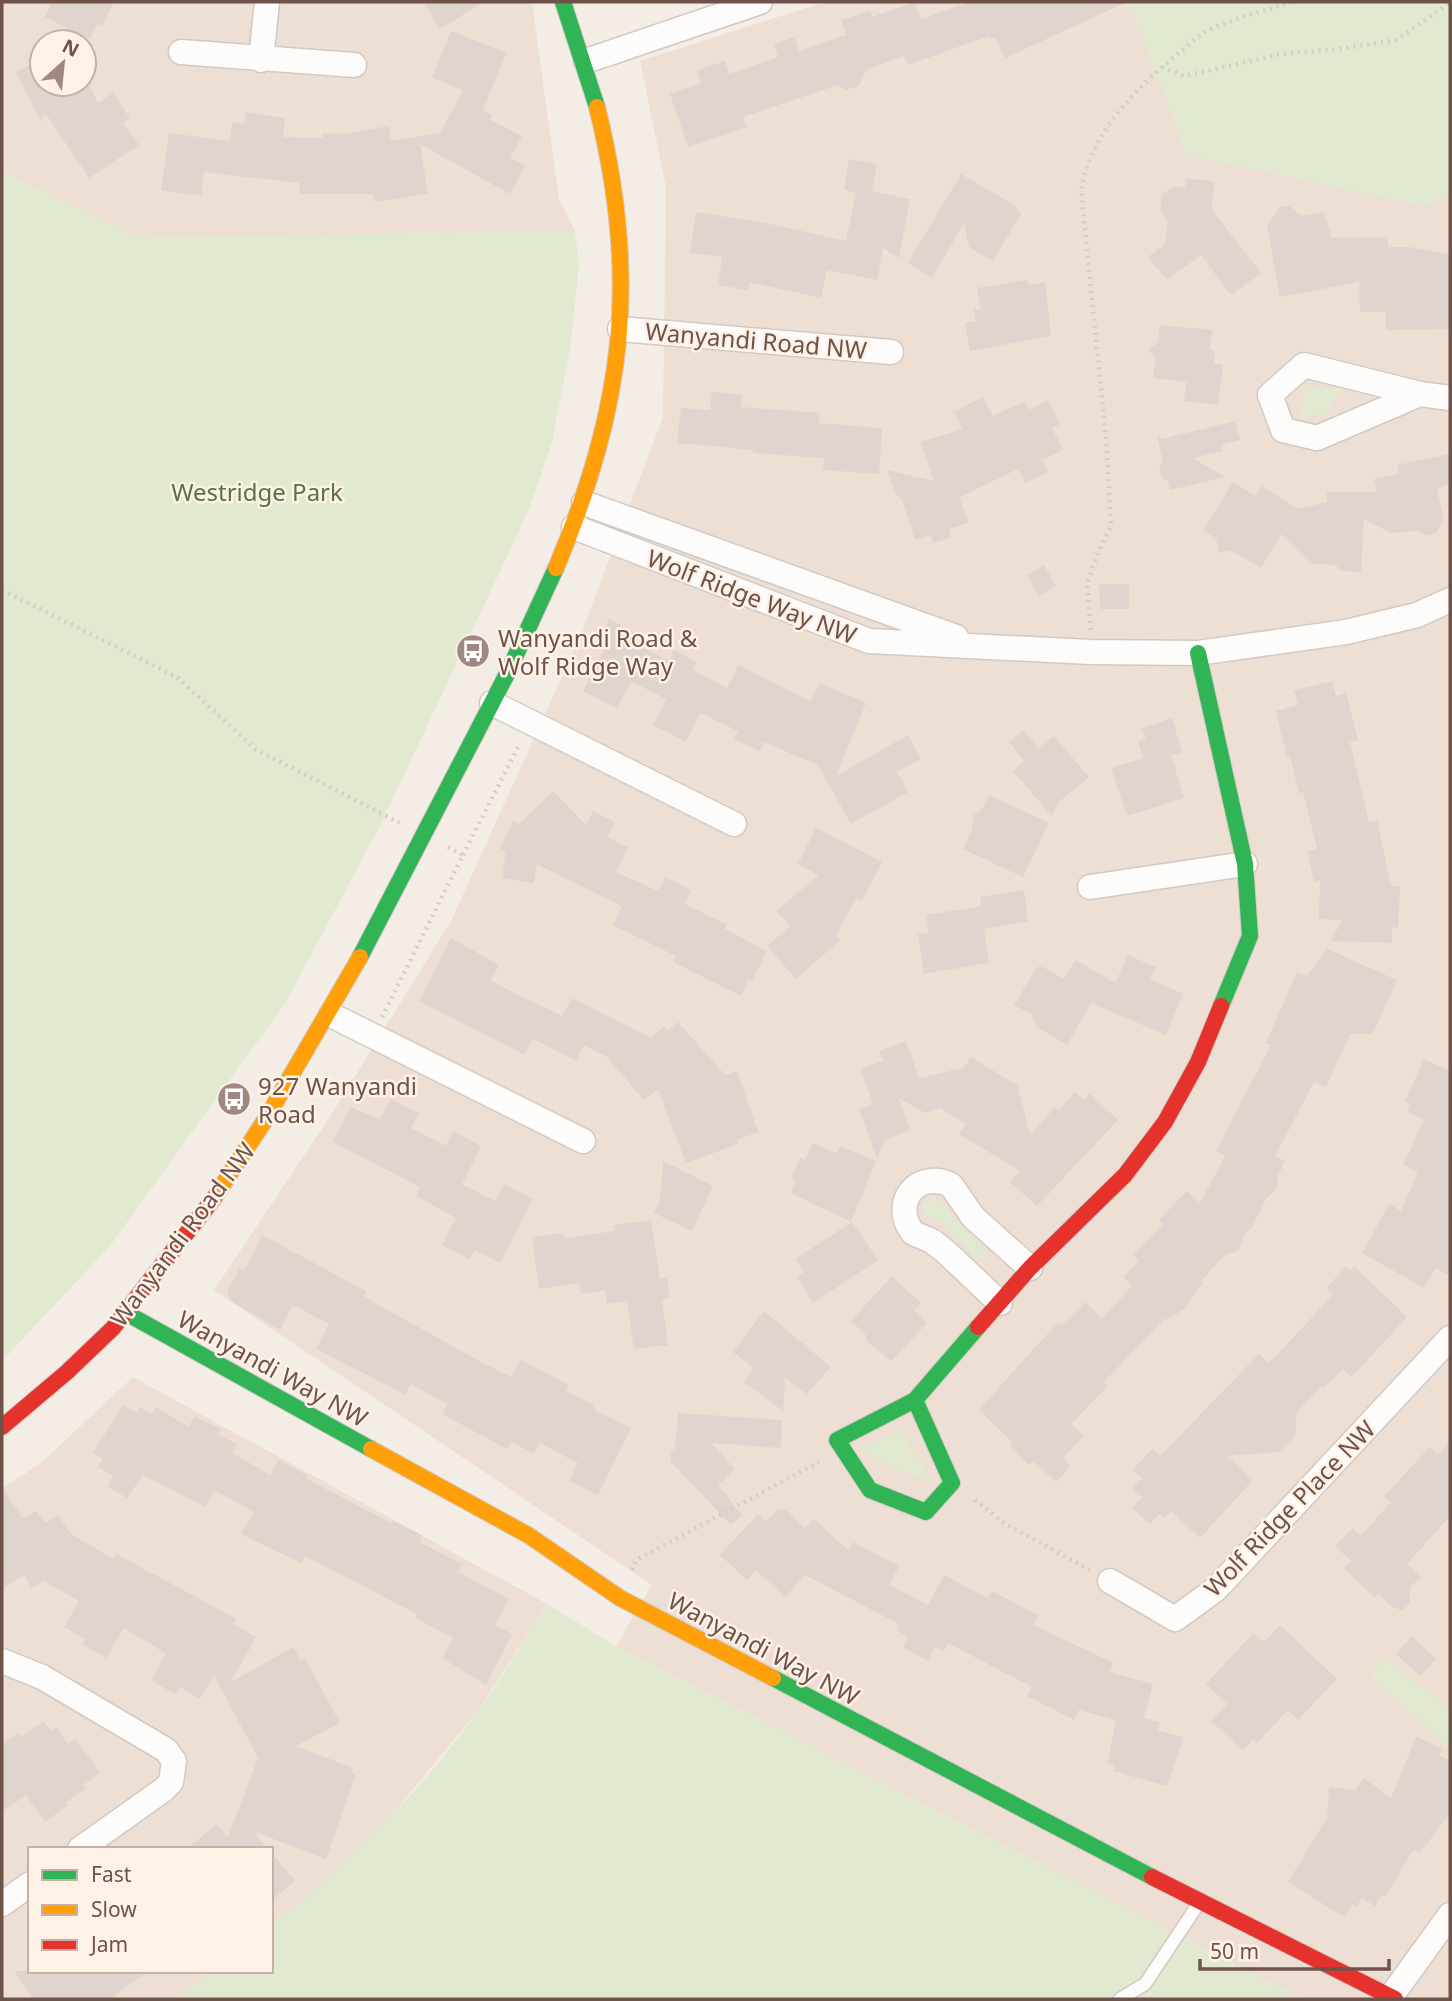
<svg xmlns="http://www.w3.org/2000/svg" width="1452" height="2001" viewBox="0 0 1452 2001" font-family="'Noto Sans',sans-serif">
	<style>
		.residential { fill: #eddfd3; fill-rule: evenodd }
		.green { fill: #e2e9d1 }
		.building { fill: #e0d4cf }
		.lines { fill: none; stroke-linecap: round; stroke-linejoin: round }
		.lane-casing { stroke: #d2c9c4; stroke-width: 15 }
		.street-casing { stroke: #d2c9c4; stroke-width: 27 }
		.fast-casing { stroke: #d3c9c3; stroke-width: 18 }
		.slow-casing { stroke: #d3c9c3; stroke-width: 18 }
		.jam-casing { stroke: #d3c9c3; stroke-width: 18 }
		.path { stroke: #d5ccc9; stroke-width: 4.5; stroke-dasharray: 2 5; stroke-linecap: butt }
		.lane { stroke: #fdfcfb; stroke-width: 12 }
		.street { stroke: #fdfcfb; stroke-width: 24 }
		.fast { stroke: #30b455; stroke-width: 16 }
		.slow { stroke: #ff9f0a; stroke-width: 16 }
		.jam { stroke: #e5322d; stroke-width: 16 }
		.labels { text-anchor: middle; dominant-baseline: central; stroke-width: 5; stroke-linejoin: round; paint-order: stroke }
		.street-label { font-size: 24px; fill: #6f524a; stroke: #fef1e6 }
		.park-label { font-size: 24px; fill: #577442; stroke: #fef1e6 }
		.poi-label { font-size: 24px; fill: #6f524a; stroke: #fef1e6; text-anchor: start }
	</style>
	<rect width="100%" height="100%" fill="#f4ede6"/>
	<path class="residential" d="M 2,2 L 532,2 L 559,199 L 575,231 L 140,238 L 2,172 ZM 42,42 L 84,42 L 84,84 L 42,84 Z
		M 825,2 L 1123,2 L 1140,29 L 1424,206 L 1450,194 L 1450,1999 L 1303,1999 L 616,1646 L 652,1585 L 214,1290 L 330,1117 L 451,921 L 579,639 L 663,417 L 666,187 L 640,61 Z
		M 133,1377 L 547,1604 L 478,1711 L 381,1828 L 320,1887 L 271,1925 L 271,1849 L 30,1849 L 30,1971 L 212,1971 L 176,1999 L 2,1999 L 2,1488 L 40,1464 Z"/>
	<path class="green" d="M 1123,2 L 1450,2 L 1450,194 L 1424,206 L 1186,155 L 1140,29 Z
		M 2,172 L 140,238 L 575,231 L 579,265 L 570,349 L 552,442 L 529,510 L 379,828 L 286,1002 L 110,1246 L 2,1361 Z
		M 1306,387 L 1342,388 L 1326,414 L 1299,417 Z
		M 934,1197 L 988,1255 L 988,1260 L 983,1262 L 942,1224 L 923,1214 L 923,1204 Z
		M 900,1430 L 934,1485 L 858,1449 Z
		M 547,1604 L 616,1646 L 1303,1999 L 176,1999 L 212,1971 L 271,1971 L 271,1925 C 350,1864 419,1792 478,1711 C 503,1677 524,1640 547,1604 Z
		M 1385,1657 L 1450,1710 L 1450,1750 L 1371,1676 Z"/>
	<path class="building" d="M 52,2 L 114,2 L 102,26 L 97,24 L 90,39 L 45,17 Z
		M 423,2 L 483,2 L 440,29 Z
		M 915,2 L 921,19 L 970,2 L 1127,2 L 1005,58 L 995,37 L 990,39 L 989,36 L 908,65 L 904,56 L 867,69 L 859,86 L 846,90 L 838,85 L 743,117 L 747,127 L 688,147 L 670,94 L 701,83 L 697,70 L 725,61 L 729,74 L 778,57 L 774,44 L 795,37 L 799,51 L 846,35 L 841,20 L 870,11 L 872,17 Z
		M 451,31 L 506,53 L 483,110 L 493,115 L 490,120 L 522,136 L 510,158 L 525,165 L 510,194 L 420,144 L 428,194 L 375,202 L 373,194 L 299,194 L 300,183 L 204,172 L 201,196 L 161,190 L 169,133 L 230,141 L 232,122 L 244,124 L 245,112 L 285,118 L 283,137 L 323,138 L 323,133 L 343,134 L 389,126 L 391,141 L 440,133 L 463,90 L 432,78 Z
		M 42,59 L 42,84 L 89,84 L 98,103 L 113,93 L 130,118 L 123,123 L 139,145 L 89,178 L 46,114 L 42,116 L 42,123 L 16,72 Z
		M 849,159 L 877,164 L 872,191 L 910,199 L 899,258 L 883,248 L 877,280 L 827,270 L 821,298 L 749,282 L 748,290 L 718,285 L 722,257 L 690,253 L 696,212 L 766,223 L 846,241 L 856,193 L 844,190 Z
		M 961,174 L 1014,205 L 1021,214 L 993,261 L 969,247 L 964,223 L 932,278 L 908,263 Z
		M 1186,178 L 1215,182 L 1211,208 L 1261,273 L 1231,295 L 1201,255 L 1167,280 L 1148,257 L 1165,244 L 1168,222 L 1160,210 L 1162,195 L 1173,186 L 1185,188 Z
		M 1289,206 L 1302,216 L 1324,212 L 1332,238 L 1388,237 L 1388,247 L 1409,247 L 1450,254 L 1450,329 L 1386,330 L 1386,312 L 1360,312 L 1359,282 L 1280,297 L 1267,226 L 1280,207 Z
		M 1027,280 L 1028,285 L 1045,282 L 1051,336 L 970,351 L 965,323 L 976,321 L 974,310 L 981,309 L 977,288 Z
		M 1160,325 L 1213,330 L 1210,348 L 1215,352 L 1214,364 L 1223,365 L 1218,405 L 1184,401 L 1186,382 L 1153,378 L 1156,358 L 1148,350 L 1158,342 Z
		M 712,392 L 742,395 L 741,407 L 820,413 L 819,423 L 882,428 L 879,474 L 823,470 L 824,458 L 753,453 L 753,450 L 677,443 L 681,408 L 710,410 Z
		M 983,397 L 993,416 L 1025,401 L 1029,410 L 1048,400 L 1060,424 L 1052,428 L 1063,450 L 1042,460 L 1048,472 L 1025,483 L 1018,469 L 960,497 L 968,523 L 949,529 L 951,538 L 933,543 L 930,535 L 915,540 L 902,500 L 896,494 L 887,470 L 934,481 L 921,442 L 962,429 L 954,412 Z
		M 1235,421 L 1240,440 L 1221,445 L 1222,451 L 1193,458 L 1225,477 L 1170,490 L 1168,481 L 1162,477 L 1159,466 L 1163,461 L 1157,436 L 1162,439 Z
		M 1450,454 L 1450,483 L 1437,489 L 1444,519 L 1436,533 L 1427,536 L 1417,531 L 1391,533 L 1364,519 L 1361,572 L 1341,571 L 1336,565 L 1311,564 L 1281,534 L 1261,568 L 1230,550 L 1219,553 L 1216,538 L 1203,531 L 1233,482 L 1256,496 L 1262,486 L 1298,509 L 1327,502 L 1327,492 L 1377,492 L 1374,479 L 1399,474 L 1397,465 Z
		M 1044,565 L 1056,586 L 1039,596 L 1027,575 Z
		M 1099,584 L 1129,584 L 1129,609 L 1100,609 Z
		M 609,619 L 639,635 L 634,643 L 669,661 L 674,650 L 697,662 L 693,670 L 727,688 L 739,665 L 811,701 L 819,683 L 866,703 L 836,776 L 908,735 L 921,759 L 897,772 L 908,792 L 851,824 L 818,765 L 764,742 L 760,751 L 734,739 L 738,731 L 700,713 L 686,742 L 653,725 L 666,699 L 631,681 L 617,708 L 583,691 L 605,648 L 596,644 Z
		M 1332,681 L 1336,696 L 1346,693 L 1358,740 L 1350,742 L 1369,822 L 1377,820 L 1391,886 L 1400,886 L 1398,928 L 1392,927 L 1392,943 L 1331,941 L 1342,920 L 1319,919 L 1320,880 L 1314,882 L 1307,851 L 1317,849 L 1303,792 L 1299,793 L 1290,757 L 1287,758 L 1276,711 L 1298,705 L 1294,690 Z
		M 1172,718 L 1182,752 L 1171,755 L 1184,798 L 1127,816 L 1111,768 L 1143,758 L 1138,741 L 1146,738 L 1142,728 Z
		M 1023,730 L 1039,749 L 1054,736 L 1089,777 L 1059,802 L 1052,816 L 1013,771 L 1024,761 L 1009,742 Z
		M 553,791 L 586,825 L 593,811 L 615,822 L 607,837 L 628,847 L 616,872 L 658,891 L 665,877 L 691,890 L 685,904 L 727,925 L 725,929 L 767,951 L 752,981 L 748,980 L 741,996 L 673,962 L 676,956 L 613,925 L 622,906 L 537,864 L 534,883 L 502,878 L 506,851 L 500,848 L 513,821 L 519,824 Z
		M 989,795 L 1049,823 L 1023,877 L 963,849 L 972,830 L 973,816 L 983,807 Z
		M 816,828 L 882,862 L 862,901 L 856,898 L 836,936 L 840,940 L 796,979 L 767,946 L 790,926 L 776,911 L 819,875 L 798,864 Z
		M 1024,890 L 1028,921 L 984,929 L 989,963 L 924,974 L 918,934 L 929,933 L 926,915 L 981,906 L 980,897 Z
		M 451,938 L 499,965 L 491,981 L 562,1016 L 572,998 L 651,1038 L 664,1026 L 668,1031 L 678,1022 L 725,1075 L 737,1071 L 758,1132 L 737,1140 L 738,1144 L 686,1163 L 658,1089 L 644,1100 L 607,1057 L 584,1045 L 576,1061 L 533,1039 L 525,1055 L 419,1001 Z
		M 1327,949 L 1397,980 L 1373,1034 L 1350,1034 L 1326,1087 L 1314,1082 L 1275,1156 L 1285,1161 L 1278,1176 L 1277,1188 L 1266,1199 L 1252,1227 L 1244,1236 L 1239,1250 L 1224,1256 L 1201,1281 L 1203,1283 L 1184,1309 L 1167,1320 L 1165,1318 L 1104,1382 L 1108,1386 L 1071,1424 L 1084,1436 L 1063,1458 L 1071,1466 L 1056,1482 L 1033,1461 L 1029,1465 L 1009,1446 L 1013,1443 L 979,1410 L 1037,1345 L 1058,1323 L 1061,1326 L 1085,1302 L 1102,1318 L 1132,1286 L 1123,1277 L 1139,1261 L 1133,1255 L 1163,1224 L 1159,1220 L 1187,1191 L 1200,1203 L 1225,1156 L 1216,1151 L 1271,1045 L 1266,1043 L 1297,972 L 1307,976 Z
		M 1128,955 L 1156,967 L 1150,979 L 1183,994 L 1166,1035 L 1091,1003 L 1067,1045 L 1037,1027 L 1032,1015 L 1014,1005 L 1037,967 L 1043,967 L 1063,979 L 1076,960 L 1115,983 Z
		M 906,1041 L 919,1078 L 964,1068 L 971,1057 L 1018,1086 L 1030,1135 L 1055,1107 L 1059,1110 L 1075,1092 L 1084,1100 L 1089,1093 L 1118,1120 L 1037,1206 L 1010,1182 L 1020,1171 L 959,1134 L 966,1124 L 940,1108 L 925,1113 L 899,1098 L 910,1130 L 885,1140 L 877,1159 L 859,1109 L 873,1104 L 861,1069 L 883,1061 L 879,1051 Z
		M 1424,1059 L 1450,1071 L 1450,1276 L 1436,1268 L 1424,1288 L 1362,1253 L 1389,1204 L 1401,1211 L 1418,1172 L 1403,1165 L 1424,1120 L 1407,1112 L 1410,1103 L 1405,1101 Z
		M 391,1099 L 419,1113 L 411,1128 L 446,1146 L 453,1131 L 481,1146 L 462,1184 L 495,1201 L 504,1184 L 533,1199 L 500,1263 L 475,1250 L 470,1259 L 442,1245 L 456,1218 L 416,1196 L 420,1187 L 332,1142 L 351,1107 L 380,1120 Z
		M 813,1143 L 837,1153 L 840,1146 L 876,1161 L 851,1222 L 791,1193 L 796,1180 L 791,1178 L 800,1158 L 805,1160 Z
		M 663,1161 L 713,1186 L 692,1231 L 654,1213 L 660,1201 Z
		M 651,1220 L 660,1279 L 667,1278 L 670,1298 L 662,1299 L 668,1345 L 634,1349 L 627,1301 L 607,1304 L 605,1290 L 581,1294 L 579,1283 L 539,1289 L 532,1237 L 563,1233 L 564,1238 L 615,1231 L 614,1225 Z
		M 852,1222 L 878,1260 L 813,1303 L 797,1277 L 804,1272 L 795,1259 Z
		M 262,1235 L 366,1291 L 364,1296 L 373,1302 L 483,1363 L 511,1377 L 520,1359 L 569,1385 L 566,1391 L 591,1403 L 596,1411 L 631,1428 L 598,1495 L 569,1481 L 578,1463 L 540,1443 L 534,1453 L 511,1442 L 507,1449 L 442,1414 L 447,1404 L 411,1384 L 405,1394 L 316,1349 L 329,1324 L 293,1305 L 280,1330 L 231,1301 L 227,1292 L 240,1268 L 244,1271 Z
		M 1354,1266 L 1407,1317 L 1352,1377 L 1343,1369 L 1324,1388 L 1322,1386 L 1297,1412 L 1295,1436 L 1279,1452 L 1227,1456 L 1253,1480 L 1200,1538 L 1171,1511 L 1165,1518 L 1159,1514 L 1150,1524 L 1132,1508 L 1142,1497 L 1132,1489 L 1142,1478 L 1134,1471 L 1135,1467 L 1152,1449 L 1160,1456 L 1259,1354 L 1269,1363 L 1333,1295 L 1326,1288 L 1346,1267 L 1351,1271 Z
		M 892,1276 L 921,1303 L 914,1310 L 927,1323 L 891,1361 L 866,1341 L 866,1335 L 851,1321 Z
		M 764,1311 L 831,1367 L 807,1394 L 785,1378 L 783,1411 L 744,1382 L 754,1368 L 733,1352 Z
		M 123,1405 L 137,1413 L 140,1407 L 152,1414 L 156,1407 L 189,1427 L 194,1416 L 221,1429 L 218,1435 L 237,1444 L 233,1453 L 270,1475 L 279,1460 L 306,1475 L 305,1478 L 391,1523 L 392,1520 L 422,1535 L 419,1542 L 462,1564 L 458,1572 L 509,1599 L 495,1625 L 512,1634 L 486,1685 L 442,1658 L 453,1638 L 415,1618 L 417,1614 L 305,1556 L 301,1563 L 241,1534 L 254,1512 L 214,1490 L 206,1507 L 143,1475 L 127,1498 L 107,1486 L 113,1476 L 98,1467 L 103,1459 L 93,1453 Z
		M 678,1413 L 782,1420 L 781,1448 L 711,1443 L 735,1469 L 718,1485 L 742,1515 L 731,1525 L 671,1462 L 671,1452 L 675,1448 Z
		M 1450,1442 L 1450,1516 L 1407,1564 L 1421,1577 L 1410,1587 L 1410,1604 L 1402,1610 L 1392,1607 L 1378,1594 L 1375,1598 L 1344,1568 L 1351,1561 L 1335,1546 L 1353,1528 L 1361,1536 L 1391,1502 L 1384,1497 L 1409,1469 L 1430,1447 L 1438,1455 Z
		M 2,1487 L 23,1519 L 36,1511 L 45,1523 L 58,1515 L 70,1533 L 113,1559 L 116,1554 L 237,1619 L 234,1624 L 256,1637 L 231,1682 L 293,1647 L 301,1661 L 305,1658 L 340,1723 L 296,1746 L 353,1768 L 351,1772 L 356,1774 L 326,1859 L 253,1831 L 268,1849 L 187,1849 L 217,1824 L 228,1837 L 258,1758 L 214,1675 L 200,1699 L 180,1687 L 176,1695 L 151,1680 L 166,1654 L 157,1648 L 124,1628 L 106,1658 L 82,1644 L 85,1639 L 64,1627 L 79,1601 L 43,1581 L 32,1588 L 24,1575 L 2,1589 Z
		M 785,1509 L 805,1528 L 814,1519 L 849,1551 L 853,1542 L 899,1566 L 889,1585 L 928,1605 L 944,1575 L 988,1598 L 992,1591 L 1038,1615 L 1033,1625 L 1114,1663 L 1109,1672 L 1153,1684 L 1144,1718 L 1160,1722 L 1158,1731 L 1184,1737 L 1167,1786 L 1113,1771 L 1114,1766 L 1107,1764 L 1116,1720 L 1079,1710 L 1074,1720 L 1027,1696 L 1032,1687 L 948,1643 L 944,1651 L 935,1647 L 928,1661 L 903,1648 L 908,1637 L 896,1630 L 899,1624 L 805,1575 L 785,1597 L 756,1570 L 747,1580 L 720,1555 L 758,1514 L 766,1521 L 777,1510 Z
		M 1280,1625 L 1337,1679 L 1298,1720 L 1288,1710 L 1257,1743 L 1253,1739 L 1243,1750 L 1211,1721 L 1227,1704 L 1206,1684 L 1253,1633 L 1264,1642 Z
		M 1412,1636 L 1436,1659 L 1420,1676 L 1396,1654 Z
		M 44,1721 L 51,1731 L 56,1727 L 68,1744 L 76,1739 L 100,1773 L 83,1785 L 85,1789 L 66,1802 L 68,1805 L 45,1822 L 26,1795 L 2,1812 L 2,1744 L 18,1733 L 21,1737 Z
		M 1416,1737 L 1442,1748 L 1439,1755 L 1450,1760 L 1450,1813 L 1420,1853 L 1414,1849 L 1385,1897 L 1382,1895 L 1375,1906 L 1362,1898 L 1356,1907 L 1352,1904 L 1344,1917 L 1288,1882 L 1327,1818 L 1329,1787 L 1355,1790 L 1364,1778 L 1391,1798 Z
		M 271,1852 L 295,1881 L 271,1901 Z
		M 14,1971 L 148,1971 L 110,1999 L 34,1999 Z"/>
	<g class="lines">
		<g class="lane-casing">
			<path id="lane" d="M 1120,1999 L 1145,1984 L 1199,1903"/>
		</g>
		<g class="street-casing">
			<path id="street" d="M 181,52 L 354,65
				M 261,60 L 267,2
				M 586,61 L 760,2
				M 620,329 L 891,352
				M 1420,394 L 1317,438 L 1283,430 L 1270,395 L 1304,365 L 1420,394 L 1450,398
				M 584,503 L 956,637
				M 574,527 L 869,641 L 1090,652 L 1198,653 L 1346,632 L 1417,615 L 1450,600
				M 492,703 L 734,824
				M 1090,887 L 1245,864
				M 331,1015 L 583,1141
				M 1000,1303 L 946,1252 L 932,1241 L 913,1233 C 890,1203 917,1169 951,1185 L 973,1217 L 1030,1268
				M 1110,1581 L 1175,1619 L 1216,1589 L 1450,1338
				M 2,1661 L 42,1677 L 166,1750 L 174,1761 L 171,1782 L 163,1790 L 80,1849
				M 2,1904 L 30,1884
				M 1392,1995 L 1450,1915"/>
		</g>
		<g class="fast-casing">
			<path id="fast" d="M 563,2 L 597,107
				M 1198,653 L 1245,864 L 1250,936 L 1221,1006
				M 360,957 L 508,672 L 556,568
				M 126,1313 L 371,1449
				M 915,1400 L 952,1483 L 926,1512 L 870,1490 L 837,1440 L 915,1400 L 978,1327
				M 773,1678 L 1152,1877"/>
		</g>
		<g class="slow-casing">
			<path id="slow" d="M 556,568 C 624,405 640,280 597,107
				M 214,1198 L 267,1117 L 360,957
				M 371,1449 L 528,1535 L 620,1598 L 773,1678"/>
		</g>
		<g class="jam-casing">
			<path id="jam" d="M 978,1327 L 1030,1268 L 1125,1175 L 1165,1122 L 1198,1062 L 1221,1006
				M 2,1427 L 67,1372 L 113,1328 L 214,1198
				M 1152,1877 L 1395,1999"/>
		</g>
		<path class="path" d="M 1162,67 L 1184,76 L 1281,54 L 1339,49 L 1396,40 L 1450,3
			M 2,590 L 177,677 L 255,749 L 400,823
			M 1091,630 L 1087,584 L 1096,557 L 1111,526 L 1106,437 L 1081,190 C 1090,134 1137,87 1179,53 C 1189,45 1198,35 1209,30 C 1235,18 1264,11 1291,2
			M 463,855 L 520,743
			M 382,1017 L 463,855 L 448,847
			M 975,1500 L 1004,1523 L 1090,1570
			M 632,1570 L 636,1560 L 819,1462"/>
		<use href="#lane" class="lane"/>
		<use href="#street" class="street"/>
		<use href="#fast" class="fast"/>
		<use href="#slow" class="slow"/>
		<use href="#jam" class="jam"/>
	</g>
	<defs>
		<g id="bus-disc" transform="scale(1.75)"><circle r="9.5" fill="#9e8881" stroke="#fef1e6"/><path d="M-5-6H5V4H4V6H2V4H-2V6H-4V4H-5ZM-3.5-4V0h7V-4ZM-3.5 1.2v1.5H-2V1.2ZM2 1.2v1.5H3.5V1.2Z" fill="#fff"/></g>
	</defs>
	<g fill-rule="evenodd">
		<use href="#bus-disc" x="473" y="651"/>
		<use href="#bus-disc" x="234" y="1099"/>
	</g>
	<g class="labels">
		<g class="street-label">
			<text transform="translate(756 340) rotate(5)">Wanyandi Road NW</text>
			<text transform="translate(752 596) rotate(21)">Wolf Ridge Way NW</text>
			<text transform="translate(182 1234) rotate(-53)">Wanyandi Road NW</text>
			<text transform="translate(273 1368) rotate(29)">Wanyandi Way NW</text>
			<text transform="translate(1289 1508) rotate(-46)">Wolf Ridge Place NW</text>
			<text transform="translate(764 1648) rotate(28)">Wanyandi Way NW</text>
		</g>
		<g class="park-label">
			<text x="257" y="491">Westridge Park</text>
		</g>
		<g class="poi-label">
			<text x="498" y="637">Wanyandi Road &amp;<tspan x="498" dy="28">Wolf Ridge Way</tspan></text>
			<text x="258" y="1085">927 Wanyandi<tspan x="258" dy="28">Road</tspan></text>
		</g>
	</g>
	<rect width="1452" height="2001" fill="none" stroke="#6f524a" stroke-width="7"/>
	<rect x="28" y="1847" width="245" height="126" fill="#fef1e6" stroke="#c5b1a8" stroke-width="2"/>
	<rect x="42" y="1870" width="35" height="10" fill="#30b455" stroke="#c5b1a8" stroke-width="2"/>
	<text x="91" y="1882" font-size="21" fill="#6f524a">Fast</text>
	<rect x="42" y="1905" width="35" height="10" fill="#ff9f0a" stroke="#c5b1a8" stroke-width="2"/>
	<text x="91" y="1917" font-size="21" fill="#6f524a">Slow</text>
	<rect x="42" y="1940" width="35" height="10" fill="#e5322d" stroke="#c5b1a8" stroke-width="2"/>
	<text x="91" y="1952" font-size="21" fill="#6f524a">Jam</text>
	<g transform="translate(63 63) rotate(27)"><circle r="33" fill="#fef1e6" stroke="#c5b1a8" stroke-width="2"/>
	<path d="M0-5L12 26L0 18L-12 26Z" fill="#9e8881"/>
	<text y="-10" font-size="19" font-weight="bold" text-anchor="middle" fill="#6f524a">N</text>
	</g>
	<path d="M1200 1959v10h189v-10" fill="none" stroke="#6f524a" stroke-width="3.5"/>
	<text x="1210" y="1959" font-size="21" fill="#6f524a" stroke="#fef1e6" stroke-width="5" paint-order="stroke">50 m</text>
</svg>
